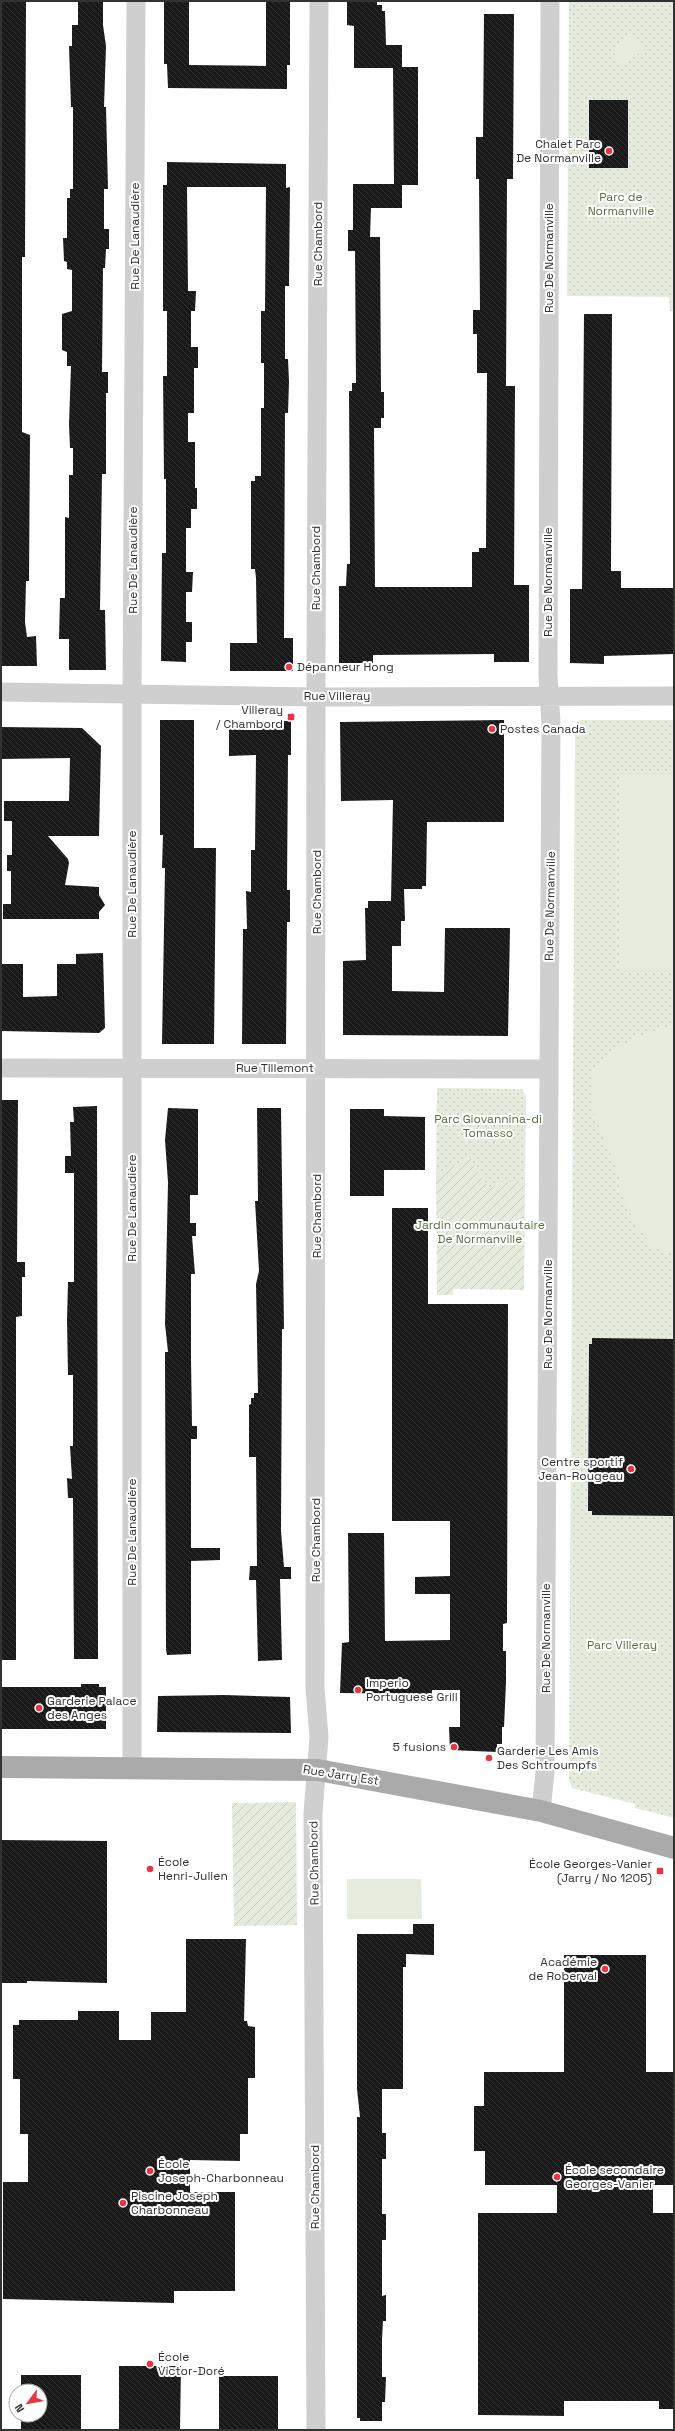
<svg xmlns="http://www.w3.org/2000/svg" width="675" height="2431" viewBox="0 0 675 2431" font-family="'Space Grotesk',sans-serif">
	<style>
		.grass { fill: url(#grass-dots) }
		.garden { fill: url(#garden-furrows) }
		.pitch { fill: #e5ecde }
		.building { fill: url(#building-back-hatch) }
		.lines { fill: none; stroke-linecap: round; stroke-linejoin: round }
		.minor { stroke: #cfcfcf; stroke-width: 19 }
		.major { stroke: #aaa; stroke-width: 22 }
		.poi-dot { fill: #e83545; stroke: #fff; stroke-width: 1.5 }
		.labels { text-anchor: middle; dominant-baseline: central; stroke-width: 4; stroke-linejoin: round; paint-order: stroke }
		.poi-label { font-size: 12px; fill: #323232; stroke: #fff; text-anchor: start }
		.park-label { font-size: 12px; fill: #566f3e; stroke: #fff }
		.street-label { font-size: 12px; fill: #323232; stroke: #fff }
	</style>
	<defs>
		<pattern id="grass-dots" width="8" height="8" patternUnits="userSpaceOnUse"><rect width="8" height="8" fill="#e5ecde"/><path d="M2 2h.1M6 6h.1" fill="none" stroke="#c5cbbf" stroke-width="1.8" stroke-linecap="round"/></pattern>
		<pattern id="garden-furrows" width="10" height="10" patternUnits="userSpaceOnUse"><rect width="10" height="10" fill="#e5ecde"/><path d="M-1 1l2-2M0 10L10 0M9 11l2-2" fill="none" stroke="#c5cbbf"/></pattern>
		<pattern id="building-back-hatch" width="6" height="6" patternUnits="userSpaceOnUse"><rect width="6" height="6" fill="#191919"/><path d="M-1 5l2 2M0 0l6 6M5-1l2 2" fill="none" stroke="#323232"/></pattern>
	</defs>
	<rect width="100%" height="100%" fill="#fff"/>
	<path class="grass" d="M 569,1 L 674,1 L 674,311 L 670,311 L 669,297 L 567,296 Z
		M 582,720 L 674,720 L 674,1818 L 635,1808 L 635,1804 L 572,1788 L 569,1780 L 575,733 L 576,723 Z
		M 437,1088 L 522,1089 L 526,1097 L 525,1183 L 502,1182 L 489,1188 L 470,1158 L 436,1175 Z"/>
	<path class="garden" d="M 470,1158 L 489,1188 L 502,1182 L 525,1183 L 524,1290 L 453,1289 L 453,1295 L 437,1295 L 436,1175 Z
		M 296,1802 L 297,1925 L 234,1926 L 232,1803 Z"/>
	<path class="pitch" d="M 632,35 L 643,50 L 623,66 L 612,51 Z
		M 620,774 L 674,774 L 674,970 L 620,970 Z
		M 674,1027 L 674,1251 L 663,1251 L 649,1245 L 643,1231 L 638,1232 L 617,1182 L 621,1180 L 592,1110 L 593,1069 C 615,1047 642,1030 674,1027 Z
		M 347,1879 L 421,1879 L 422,1919 L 347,1919 Z"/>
	<path class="building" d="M 1,1 L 26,1 L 25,257 L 22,257 L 22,432 L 30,435 L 29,581 L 26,581 L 25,622 L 27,637 L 36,636 L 37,666 L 1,666 Z
		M 78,1 L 103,1 L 103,25 L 106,46 L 104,107 L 106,107 L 108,189 L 104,189 L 104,229 L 109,229 L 109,249 L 106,249 L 105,268 L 103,268 L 102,372 L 108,372 L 108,393 L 106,393 L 106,474 L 102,474 L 100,610 L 105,610 L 106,670 L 69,670 L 69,639 L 59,639 L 60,598 L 65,598 L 65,517 L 69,518 L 69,475 L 73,475 L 73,448 L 70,448 L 69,424 L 71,366 L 67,366 L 67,352 L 62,350 L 62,314 L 72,311 L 72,270 L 67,269 L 67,262 L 64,261 L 63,238 L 67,238 L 67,198 L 70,198 L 70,189 L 73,189 L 73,107 L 71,107 L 69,46 L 72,46 L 72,25 L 78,25 Z
		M 164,1 L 189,1 L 189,65 L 266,66 L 266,1 L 290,1 L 290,65 L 287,65 L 287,89 L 168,88 L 167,64 L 164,64 Z
		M 347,1 L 377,1 L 377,5 L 382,5 L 382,11 L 385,11 L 386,45 L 402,45 L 402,67 L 418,67 L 418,185 L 402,185 L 402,208 L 371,208 L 370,237 L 380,237 L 381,392 L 384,392 L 384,418 L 381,418 L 381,428 L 374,428 L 375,587 L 472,587 L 472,552 L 479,552 L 479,548 L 486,548 L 487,373 L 477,373 L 477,334 L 473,334 L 473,310 L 480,310 L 479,179 L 476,179 L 476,137 L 483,137 L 484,14 L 514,14 L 513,179 L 507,179 L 506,386 L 515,386 L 514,585 L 529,585 L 529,662 L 494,662 L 494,654 L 373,655 L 373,663 L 339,663 L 339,586 L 346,586 L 347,564 L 350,564 L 349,391 L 352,391 L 352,383 L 356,383 L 355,251 L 348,251 L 348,230 L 353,230 L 353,184 L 394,184 L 393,68 L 354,68 L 354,26 L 347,25 Z
		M 589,100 L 628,100 L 628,168 L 589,168 Z
		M 167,162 L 286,164 L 286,188 L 290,187 L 289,286 L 285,286 L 285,359 L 288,359 L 289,382 L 288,413 L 285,413 L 284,638 L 293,638 L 293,671 L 230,671 L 230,643 L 257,643 L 256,578 L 255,569 L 251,569 L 251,481 L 255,481 L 255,476 L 261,476 L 261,408 L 264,408 L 264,363 L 261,363 L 261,311 L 265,311 L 266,187 L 187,187 L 188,291 L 196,291 L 195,311 L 191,311 L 191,347 L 198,347 L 198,368 L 194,368 L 194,413 L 188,413 L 188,442 L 195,442 L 195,488 L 197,488 L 197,509 L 191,509 L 191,528 L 186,528 L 186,572 L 193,572 L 192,592 L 186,592 L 186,622 L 192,622 L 192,642 L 186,642 L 186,662 L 161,661 L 162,553 L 166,553 L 166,479 L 164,479 L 163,376 L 167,376 L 167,311 L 163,311 L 163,185 L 167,185 Z
		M 584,314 L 612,314 L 611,571 L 621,571 L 621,588 L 674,588 L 674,654 L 604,656 L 604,664 L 570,663 L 570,589 L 582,589 Z
		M 160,720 L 194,720 L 194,848 L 216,848 L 214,1044 L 162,1044 L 165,868 L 162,868 L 163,835 L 160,835 Z
		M 504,720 L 504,822 L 427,822 L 426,886 L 422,886 L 422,889 L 404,889 L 405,921 L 401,921 L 401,946 L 392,946 L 392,991 L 444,992 L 445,928 L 510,928 L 508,1036 L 343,1035 L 343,961 L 366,960 L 365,908 L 368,908 L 368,901 L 391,901 L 393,800 L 341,801 L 340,722 Z
		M 229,721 L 291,721 L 291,755 L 288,755 L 287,890 L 290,890 L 290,922 L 287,922 L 286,1044 L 242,1044 L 243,929 L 247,929 L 246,891 L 251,892 L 251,850 L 255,850 L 256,755 L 229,756 Z
		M 1,727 L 82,728 L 101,746 L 99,836 L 48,836 L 68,859 L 69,863 L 65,885 L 99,887 L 99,895 L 105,905 L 99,912 L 99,919 L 3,919 L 3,904 L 11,904 L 11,871 L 7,871 L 7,855 L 12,855 L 12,821 L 4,821 L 4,801 L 69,801 L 70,758 L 1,759 Z
		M 103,953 L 105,1028 L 99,1033 L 1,1031 L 1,964 L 23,964 L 23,997 L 57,996 L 57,964 L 76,964 L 76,954 Z
		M 1,1100 L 18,1100 L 17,1262 L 25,1262 L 25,1277 L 22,1277 L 22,1316 L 16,1317 L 16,1660 L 1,1660 Z
		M 97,1106 L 98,1654 L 98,1659 L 74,1659 L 73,1498 L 68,1498 L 67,1478 L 72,1479 L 70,1446 L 73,1446 L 73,1375 L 68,1375 L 67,1320 L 68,1282 L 74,1282 L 74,1173 L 65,1173 L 65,1156 L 71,1156 L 70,1122 L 74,1122 L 73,1107 Z
		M 168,1108 L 198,1109 L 198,1195 L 190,1195 L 190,1223 L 196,1223 L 196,1236 L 192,1236 L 195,1274 L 191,1274 L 191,1358 L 192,1426 L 197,1426 L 197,1439 L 191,1439 L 191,1548 L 220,1548 L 220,1560 L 191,1561 L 191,1654 L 167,1655 L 166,1649 L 165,1352 L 168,1352 L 165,1324 L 168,1182 L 165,1140 Z
		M 257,1108 L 281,1108 L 284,1329 L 282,1329 L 281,1531 L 284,1567 L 291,1567 L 291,1579 L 280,1579 L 282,1660 L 258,1661 L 256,1580 L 249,1580 L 250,1566 L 257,1566 L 256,1457 L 249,1457 L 249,1405 L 251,1404 L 251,1398 L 254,1398 L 254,1393 L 258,1393 L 256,1284 L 259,1271 L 255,1201 L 258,1201 Z
		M 350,1109 L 384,1109 L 384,1116 L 425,1117 L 425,1170 L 384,1170 L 384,1196 L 350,1196 Z
		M 392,1208 L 428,1208 L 428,1304 L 508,1304 L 507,1623 L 503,1624 L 503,1651 L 506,1651 L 506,1682 L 504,1727 L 502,1727 L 502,1744 L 497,1744 L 497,1752 L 450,1750 L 449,1727 L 460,1727 L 460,1690 L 432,1690 L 432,1694 L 340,1693 L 342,1643 L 349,1642 L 348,1533 L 384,1533 L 385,1641 L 450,1640 L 450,1594 L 415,1594 L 415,1577 L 450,1576 L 450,1521 L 392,1521 Z
		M 592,1338 L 674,1339 L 674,1516 L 592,1515 L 592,1511 L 588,1511 L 589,1344 L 592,1344 Z
		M 81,1684 L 99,1684 L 99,1687 L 106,1687 L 106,1729 L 1,1729 L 1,1687 L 81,1687 Z
		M 224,1695 L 290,1697 L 291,1733 L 157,1732 L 158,1696 Z
		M 1,1840 L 107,1841 L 107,1983 L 27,1981 L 27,1983 L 1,1983 Z
		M 413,1924 L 434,1924 L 434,1955 L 406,1954 L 406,1967 L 403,1967 L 403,2089 L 382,2089 L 382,2133 L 386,2133 L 386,2159 L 382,2159 L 382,2214 L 386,2214 L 386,2240 L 382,2240 L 382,2296 L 386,2295 L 386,2321 L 383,2321 L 382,2339 L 382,2377 L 386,2377 L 385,2402 L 382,2402 L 382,2421 L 360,2421 L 360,2418 L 357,2418 L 357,2117 L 360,2117 L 357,2089 L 357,1934 L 413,1934 Z
		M 186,1939 L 246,1939 L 244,2021 L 247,2021 L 248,2026 L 255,2027 L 255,2078 L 248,2078 L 248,2134 L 240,2134 L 240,2161 L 190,2160 L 190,2192 L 235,2192 L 235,2291 L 174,2291 L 174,2303 L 3,2299 L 3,2182 L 28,2182 L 28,2134 L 20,2134 L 20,2079 L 13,2079 L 13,2025 L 19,2025 L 19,2020 L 78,2020 L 78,2011 L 119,2011 L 119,2040 L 151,2040 L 151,2012 L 186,2012 Z
		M 564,1955 L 646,1955 L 646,2072 L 674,2072 L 674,2185 L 653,2185 L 653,2213 L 674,2213 L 674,2409 L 659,2409 L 659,2401 L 564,2401 L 564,2416 L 478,2415 L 478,2213 L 557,2213 L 557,2185 L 485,2185 L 485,2151 L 474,2151 L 474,2106 L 484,2106 L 484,2072 L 564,2072 Z
		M 119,2366 L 181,2366 L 180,2430 L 119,2430 Z
		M 21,2375 L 81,2375 L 81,2430 L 21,2430 L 21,2415 L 40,2415 L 40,2391 L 21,2391 Z
		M 219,2376 L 278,2376 L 278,2430 L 219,2430 Z"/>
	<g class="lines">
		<path class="minor" d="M 1,692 L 316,697 L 674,696
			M 1,1068 L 549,1069
			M 132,1767 L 132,695 L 136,1
			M 541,1811 L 545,1772 L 551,723 L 548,676 L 550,1
			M 316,2430 L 313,1813 L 319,1737 L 315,1688 L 316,668 L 319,1"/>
		<path class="major" d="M 1,1767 L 318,1770 L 541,1811 L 674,1848"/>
	</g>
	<g class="poi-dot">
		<circle cx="609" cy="151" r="4"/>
		<circle cx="289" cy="667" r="4"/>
		<rect x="287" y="713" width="8" height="8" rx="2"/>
		<circle cx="492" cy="729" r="4"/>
		<circle cx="631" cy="1469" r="4"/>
		<circle cx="358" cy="1690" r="4"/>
		<circle cx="39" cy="1708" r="4"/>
		<circle cx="454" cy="1747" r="4"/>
		<circle cx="489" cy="1758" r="4"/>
		<circle cx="150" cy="1869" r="4"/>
		<rect x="656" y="1867" width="8" height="8" rx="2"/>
		<circle cx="605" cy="1969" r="4"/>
		<circle cx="150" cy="2171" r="4"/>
		<circle cx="557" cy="2177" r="4"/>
		<circle cx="123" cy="2203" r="4"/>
		<circle cx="150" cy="2364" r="4"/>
	</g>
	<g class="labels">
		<g class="poi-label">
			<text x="601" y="144" text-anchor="end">Chalet Parc<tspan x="601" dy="14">De Normanville</tspan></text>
			<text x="297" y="667">Dépanneur Hong</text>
			<text x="283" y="710" text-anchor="end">Villeray<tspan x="283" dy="14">/ Chambord</tspan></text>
			<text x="500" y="729">Postes Canada</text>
			<text x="623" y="1462" text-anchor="end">Centre sportif<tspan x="623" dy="14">Jean-Rougeau</tspan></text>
			<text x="366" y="1683">Imperio<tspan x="366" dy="14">Portuguese Grill</tspan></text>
			<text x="47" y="1701">Garderie Palace<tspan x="47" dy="14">des Anges</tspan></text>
			<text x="446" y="1747" text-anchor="end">5 fusions</text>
			<text x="497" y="1751">Garderie Les Amis<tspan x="497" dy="14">Des Schtroumpfs</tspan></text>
			<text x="158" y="1862">École<tspan x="158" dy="14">Henri-Julien</tspan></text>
			<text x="652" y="1864" text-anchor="end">École Georges-Vanier<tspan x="652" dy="14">(Jarry / No 1205)</tspan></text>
			<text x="597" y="1962" text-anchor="end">Académie<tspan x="597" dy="14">de Roberval</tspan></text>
			<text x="158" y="2164">École<tspan x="158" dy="14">Joseph-Charbonneau</tspan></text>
			<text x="565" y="2170">École secondaire<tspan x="565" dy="14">Georges-Vanier</tspan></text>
			<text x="131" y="2196">Piscine Joseph<tspan x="131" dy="14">Charbonneau</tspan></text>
			<text x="158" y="2357">École<tspan x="158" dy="14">Victor-Doré</tspan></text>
		</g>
		<g class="park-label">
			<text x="621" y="197">Parc de<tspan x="621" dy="14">Normanville</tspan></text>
			<text x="488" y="1119">Parc Giovannina-di<tspan x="488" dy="14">Tomasso</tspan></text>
			<text x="480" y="1225">Jardin communautaire<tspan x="480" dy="14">De Normanville</tspan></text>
			<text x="622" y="1645">Parc Villeray</text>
		</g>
		<g class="street-label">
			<text transform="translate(135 236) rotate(-90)">Rue De Lanaudière</text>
			<text transform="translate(318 244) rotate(-90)">Rue Chambord</text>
			<text transform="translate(549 258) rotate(-90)">Rue De Normanville</text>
			<text transform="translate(133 560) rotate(-90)">Rue De Lanaudière</text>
			<text transform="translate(316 568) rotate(-90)">Rue Chambord</text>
			<text transform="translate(548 582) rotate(-90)">Rue De Normanville</text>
			<text x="337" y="696">Rue Villeray</text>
			<text transform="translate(132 884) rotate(-90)">Rue De Lanaudière</text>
			<text transform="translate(317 892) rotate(-90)">Rue Chambord</text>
			<text transform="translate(550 906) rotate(-89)">Rue De Normanville</text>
			<text x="275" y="1068">Rue Tillemont</text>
			<text transform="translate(132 1208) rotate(-90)">Rue De Lanaudière</text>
			<text transform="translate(317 1216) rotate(-90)">Rue Chambord</text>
			<text transform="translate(548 1314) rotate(-90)">Rue De Normanville</text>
			<text transform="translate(132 1532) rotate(-90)">Rue De Lanaudière</text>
			<text transform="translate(316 1540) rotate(-90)">Rue Chambord</text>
			<text transform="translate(546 1638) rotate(-90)">Rue De Normanville</text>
			<text transform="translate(341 1775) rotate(9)">Rue Jarry Est</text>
			<text transform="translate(314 1863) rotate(-91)">Rue Chambord</text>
			<text transform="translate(315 2187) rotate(-90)">Rue Chambord</text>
		</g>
	</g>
	<rect width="675" height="2431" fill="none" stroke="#323232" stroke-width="4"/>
	<g transform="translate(28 2403) rotate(238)"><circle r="19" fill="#ffffff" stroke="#adadad"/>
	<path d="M0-3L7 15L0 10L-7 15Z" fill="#e83545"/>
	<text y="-6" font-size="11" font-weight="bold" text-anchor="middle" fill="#323232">N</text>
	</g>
</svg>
